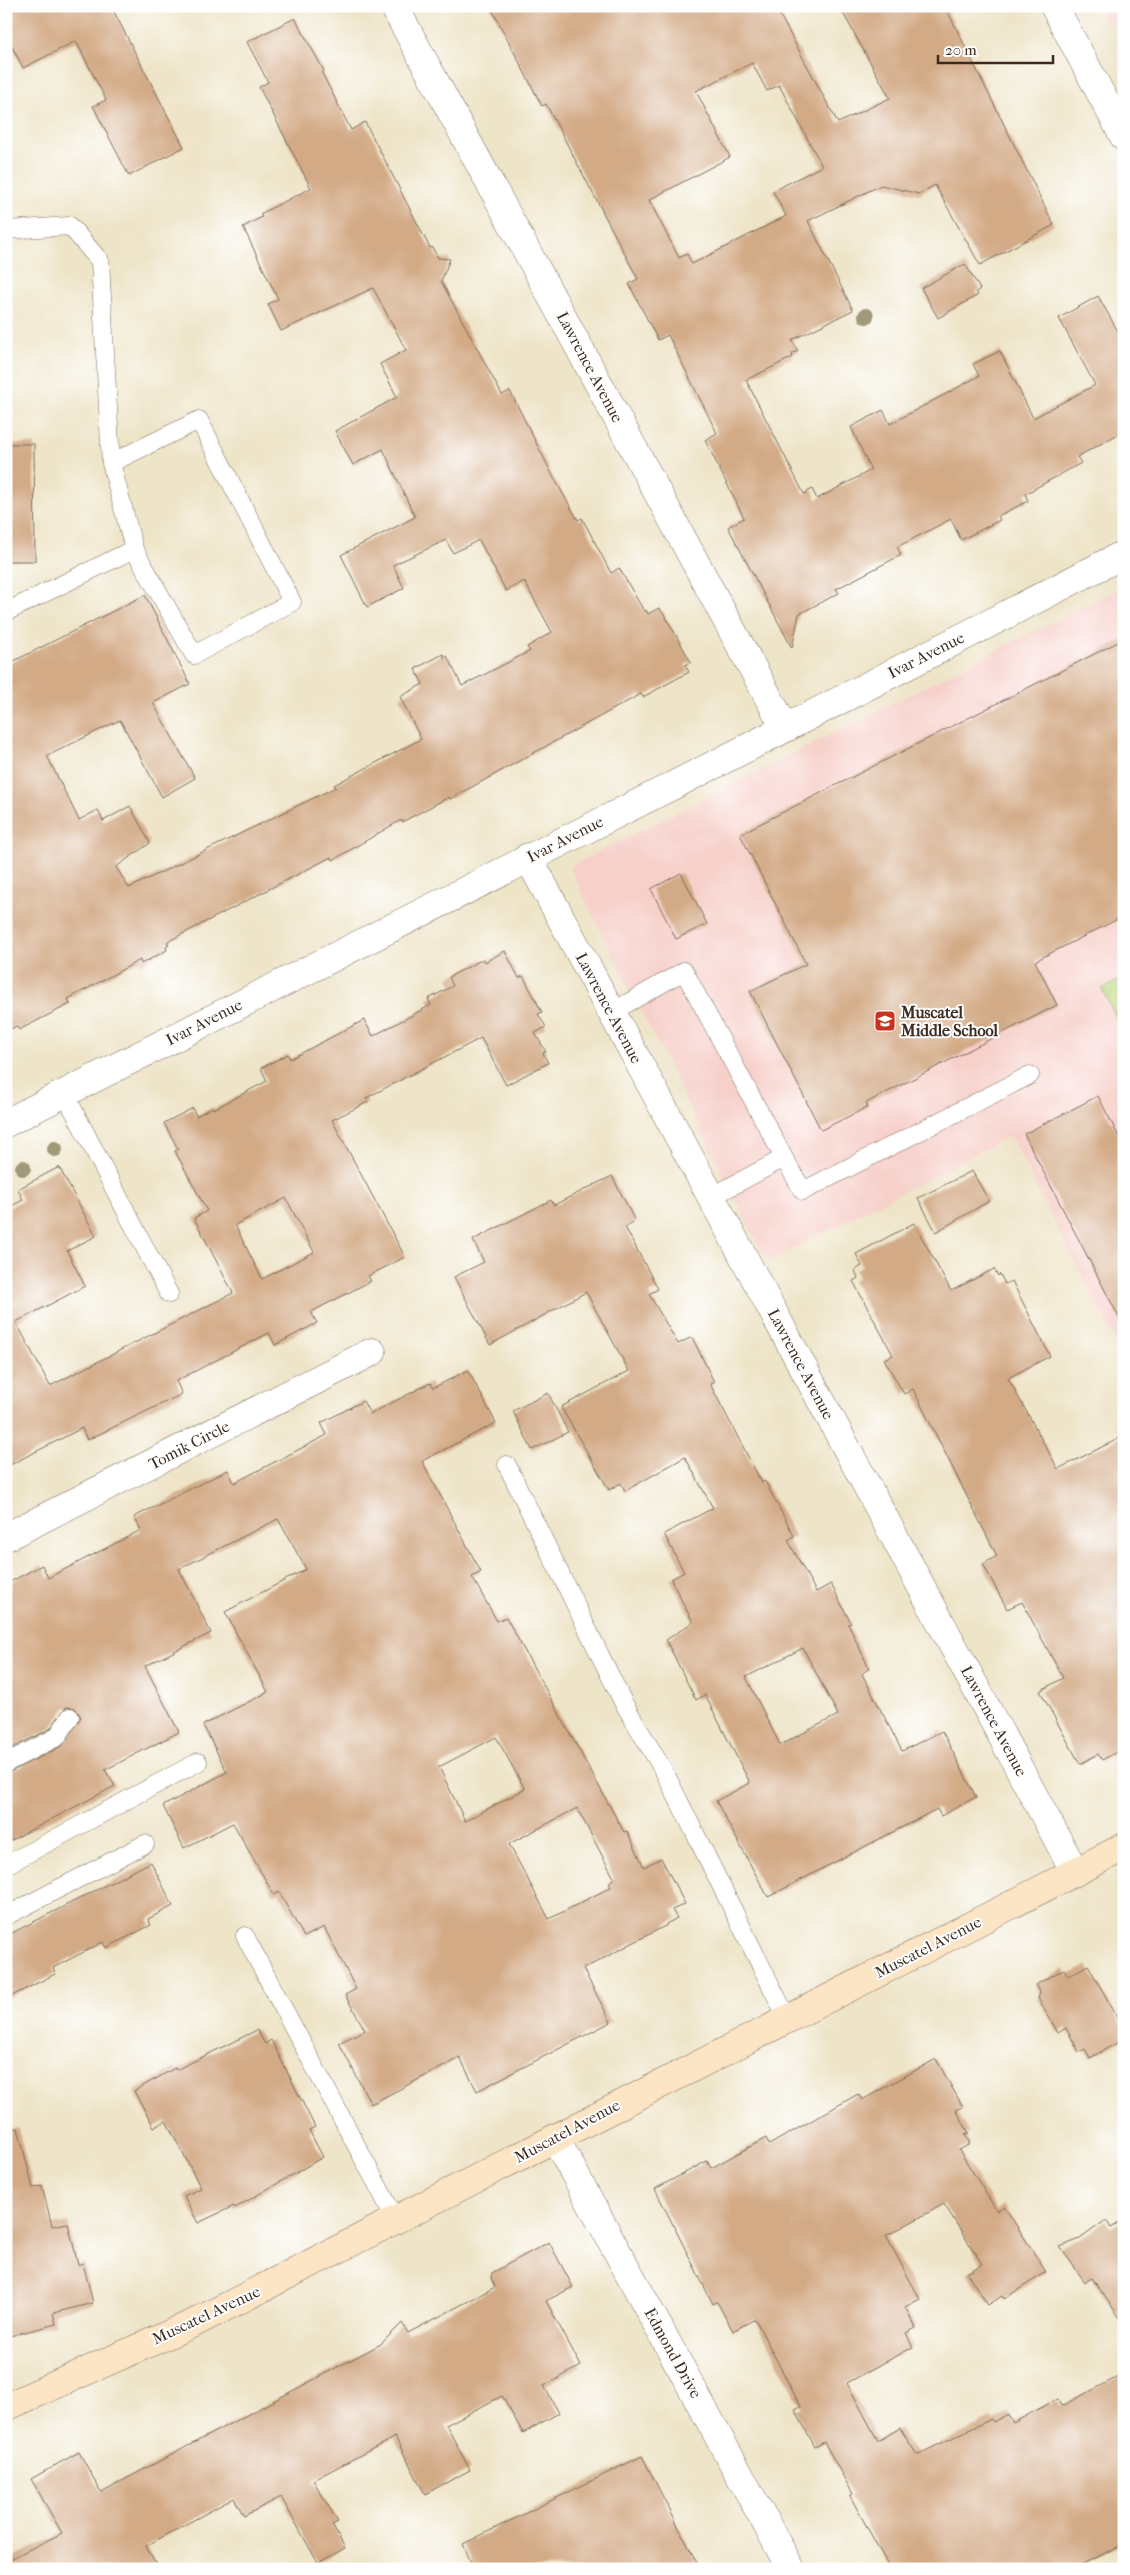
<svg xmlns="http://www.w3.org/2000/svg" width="1130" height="2575" viewBox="0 0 1130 2575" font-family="'IM FELL French Canon',serif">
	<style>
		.built { fill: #f7d0ca }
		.pitch { fill: #bbd77c; stroke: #7b804d }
		.building { fill: #d3aa86; fill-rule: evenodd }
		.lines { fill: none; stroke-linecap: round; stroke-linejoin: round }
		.lane-casing { stroke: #7a6b5a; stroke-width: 19 }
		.street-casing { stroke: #7a6b5a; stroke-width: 29 }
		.secondary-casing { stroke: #7a6b5a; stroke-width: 29 }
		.lane { stroke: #fff; stroke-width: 18 }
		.street { stroke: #fff; stroke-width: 28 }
		.secondary { stroke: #fce5c4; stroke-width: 28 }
		.tree { fill: #a09a7a }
		.labels { text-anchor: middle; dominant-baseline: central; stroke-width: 4; stroke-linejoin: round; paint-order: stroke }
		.street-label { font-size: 16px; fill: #3b2a1e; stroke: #fff }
		.poi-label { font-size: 16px; font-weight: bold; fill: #3b2a1e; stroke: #fff; text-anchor: start }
	</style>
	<rect width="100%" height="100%" fill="#fff"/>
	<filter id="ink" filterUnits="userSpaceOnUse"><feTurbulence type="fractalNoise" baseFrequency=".02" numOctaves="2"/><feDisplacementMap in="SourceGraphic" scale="10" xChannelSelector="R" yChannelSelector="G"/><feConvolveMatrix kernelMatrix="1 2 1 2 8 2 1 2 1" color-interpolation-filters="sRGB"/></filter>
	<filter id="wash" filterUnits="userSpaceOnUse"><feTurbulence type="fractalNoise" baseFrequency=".0096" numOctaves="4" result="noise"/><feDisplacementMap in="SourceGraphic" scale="20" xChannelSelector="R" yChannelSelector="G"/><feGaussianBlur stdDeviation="1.12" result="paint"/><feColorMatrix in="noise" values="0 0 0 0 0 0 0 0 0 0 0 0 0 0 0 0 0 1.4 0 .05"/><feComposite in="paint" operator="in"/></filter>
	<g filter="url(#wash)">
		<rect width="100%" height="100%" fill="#eee4c8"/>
		<path class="built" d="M 1097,6 L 1124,6 L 1124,16 L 1107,25 Z
			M 1124,586 L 1124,1357 L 1010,1136 L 767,1262 L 569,867 Z"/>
		<path class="pitch" d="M 1124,978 L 1124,1033 L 1102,989 Z"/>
		<g id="blocks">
			<path class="building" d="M 6,6 L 111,6 L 184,147 L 129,176 L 93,106 L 106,100 L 76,41 L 23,68 L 6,35 Z
				M 490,6 L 775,6 L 838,123 L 890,98 L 839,6 L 945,6 L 1054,225 L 980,265 L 935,185 L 919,194 L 881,185 L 808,221 L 853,310 L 792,340 L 798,351 L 792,354 L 793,357 L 746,380 L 804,494 L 812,489 L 817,499 L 871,470 L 851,427 L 883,410 L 890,424 L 979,376 L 973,364 L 1000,351 L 1033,418 L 1095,385 L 1059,318 L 1098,296 L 1124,342 L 1124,436 L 1122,432 L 1077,457 L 1081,463 L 1025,494 L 1028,501 L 998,516 L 1000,520 L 961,540 L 951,519 L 897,547 L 901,555 L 836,589 L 839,593 L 799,614 L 792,648 L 728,527 L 744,518 L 705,440 L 717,433 L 668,335 L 658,340 L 629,284 L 638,279 L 546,104 L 542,106 ZM 752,63 L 767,91 L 779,85 L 822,166 L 773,191 L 786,216 L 692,264 L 687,254 L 679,258 L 649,200 L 730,157 L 696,91 Z
				M 295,18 L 324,71 L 322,73 L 351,130 L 365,122 L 430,248 L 432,247 L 438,258 L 450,259 L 441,281 L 502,395 L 510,391 L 554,478 L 578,520 L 582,518 L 611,573 L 619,568 L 644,611 L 646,610 L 648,614 L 659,608 L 664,614 L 691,662 L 685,665 L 689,672 L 643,697 L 641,694 L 450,799 L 449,797 L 402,822 L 401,820 L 333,860 L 331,857 L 167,942 L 169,945 L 166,947 L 167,950 L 141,964 L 140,960 L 68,999 L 70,1004 L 19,1030 L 17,1026 L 6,1031 L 6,665 L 145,595 L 190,684 L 153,703 L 195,778 L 162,797 L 120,720 L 47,756 L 79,820 L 98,810 L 103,821 L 130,806 L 150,843 L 116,867 L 129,888 L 336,787 L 334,785 L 421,739 L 400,697 L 423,684 L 415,669 L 443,654 L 445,658 L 447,656 L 462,686 L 530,651 L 527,647 L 552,632 L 524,581 L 506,591 L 479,540 L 453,553 L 446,540 L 393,565 L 404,588 L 367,607 L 341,555 L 415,517 L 383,449 L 353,465 L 335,431 L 397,397 L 380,364 L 406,350 L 373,288 L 281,331 L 268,304 L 278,299 L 243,227 L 262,217 L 260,214 L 311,188 L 259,87 L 268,82 L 247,42 Z
				M 965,264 L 980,289 L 976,292 L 978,295 L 938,318 L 921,288 Z
				M 6,444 L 34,444 L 35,561 L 6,561 Z
				M 1124,639 L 1124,916 L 1035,961 L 1057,1005 L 866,1103 L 868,1107 L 821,1130 L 750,991 L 806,964 L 740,834 Z
				M 681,873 L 707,924 L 676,939 L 651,889 Z
				M 505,951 L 519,978 L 523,976 L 542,1012 L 538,1014 L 546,1027 L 535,1033 L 546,1052 L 543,1053 L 548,1063 L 506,1085 L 481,1038 L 366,1098 L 368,1102 L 332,1120 L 405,1257 L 368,1276 L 371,1281 L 311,1312 L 317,1323 L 275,1345 L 269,1333 L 176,1381 L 182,1394 L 87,1440 L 82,1428 L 6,1467 L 6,1209 L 23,1200 L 18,1189 L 59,1167 L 96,1236 L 67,1251 L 85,1286 L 16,1322 L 50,1386 L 233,1293 L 194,1218 L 207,1211 L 175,1151 L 178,1149 L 164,1123 L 193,1108 L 196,1116 L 213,1107 L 214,1109 L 267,1081 L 261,1068 L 288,1054 L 290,1059 L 364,1020 L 373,1036 L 431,1005 L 428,999 L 453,986 L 449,977 L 483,959 L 485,962 ZM 286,1198 L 314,1252 L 262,1279 L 235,1225 Z
				M 1098,1096 L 1124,1147 L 1124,1327 L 1024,1134 Z
				M 972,1171 L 989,1201 L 936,1232 L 918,1198 Z
				M 612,1176 L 635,1221 L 625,1227 L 658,1289 L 649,1294 L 678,1344 L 692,1337 L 714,1382 L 710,1384 L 762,1483 L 765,1481 L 794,1536 L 788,1540 L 816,1592 L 831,1584 L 851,1623 L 848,1624 L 869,1668 L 862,1674 L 902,1751 L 942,1731 L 976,1797 L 941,1816 L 937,1809 L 768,1897 L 716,1801 L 750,1783 L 705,1695 L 696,1700 L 666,1640 L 693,1622 L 673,1584 L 671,1579 L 684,1572 L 664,1534 L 713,1508 L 685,1457 L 625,1491 L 621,1483 L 609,1490 L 561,1407 L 629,1371 L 586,1292 L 490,1345 L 454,1277 L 484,1262 L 473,1240 L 551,1200 L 554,1205 ZM 803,1648 L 838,1715 L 780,1745 L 746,1677 Z
				M 914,1223 L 951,1291 L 994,1269 L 998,1276 L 1000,1274 L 1005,1284 L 1012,1281 L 1050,1356 L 1008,1378 L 1058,1469 L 1124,1436 L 1124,1748 L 1102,1760 L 1098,1754 L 1080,1764 L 1040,1691 L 1063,1678 L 1022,1602 L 1007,1609 L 983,1564 L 997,1556 L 913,1389 L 904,1394 L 884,1359 L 893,1355 L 853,1281 L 858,1278 L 855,1270 L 862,1266 L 856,1254 Z
				M 468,1370 L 496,1423 L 422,1461 L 481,1572 L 472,1577 L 497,1621 L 506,1617 L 624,1832 L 627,1831 L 644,1867 L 661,1858 L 685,1904 L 672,1910 L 677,1918 L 666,1924 L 667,1925 L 583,1969 L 611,2022 L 477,2091 L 460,2058 L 371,2104 L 339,2043 L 365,2030 L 345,1995 L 356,1989 L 324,1927 L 304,1937 L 279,1892 L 274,1895 L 233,1823 L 184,1848 L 163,1806 L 227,1772 L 203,1725 L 268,1692 L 225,1612 L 306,1569 L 278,1519 L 179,1569 L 211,1633 L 145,1666 L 179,1732 L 105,1770 L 115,1786 L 6,1843 L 6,1774 L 62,1746 L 81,1717 L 75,1708 L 66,1707 L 50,1729 L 6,1751 L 6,1584 L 42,1565 L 48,1578 L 141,1530 L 134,1517 L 228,1470 L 234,1483 L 327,1435 L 321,1423 L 363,1401 L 370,1414 L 430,1383 L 433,1388 ZM 496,1737 L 525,1789 L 465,1821 L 439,1767 ZM 577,1808 L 614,1878 L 609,1883 L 611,1887 L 549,1919 L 509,1844 Z
				M 548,1393 L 568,1432 L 532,1450 L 513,1411 Z
				M 151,1862 L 173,1906 L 148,1919 L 151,1925 L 106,1948 L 103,1942 L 53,1968 L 55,1974 L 6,1999 L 6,1936 Z
				M 1088,1965 L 1124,2029 L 1124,2039 L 1090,2058 L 1085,2049 L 1079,2052 L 1066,2028 L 1058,2033 L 1038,1998 L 1040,1993 L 1035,1985 L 1064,1969 L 1068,1976 Z
				M 257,2030 L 265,2044 L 271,2040 L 315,2127 L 309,2130 L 323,2157 L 235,2208 L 234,2206 L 198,2223 L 184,2196 L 201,2188 L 166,2121 L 154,2127 L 134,2091 L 175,2068 L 176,2070 Z
				M 936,2059 L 963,2107 L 956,2110 L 969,2133 L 965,2134 L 970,2144 L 959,2150 L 997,2211 L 1004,2206 L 1046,2272 L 1004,2299 L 1002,2296 L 988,2305 L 967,2273 L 982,2264 L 944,2204 L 886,2236 L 920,2299 L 905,2307 L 916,2328 L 906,2333 L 913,2347 L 847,2383 L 878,2441 L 900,2428 L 917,2455 L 991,2419 L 993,2422 L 1008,2414 L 1013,2423 L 1057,2399 L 1061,2406 L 1124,2374 L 1124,2543 L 1074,2569 L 890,2569 L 850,2496 L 853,2494 L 824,2442 L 815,2447 L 795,2410 L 801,2407 L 755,2319 L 733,2331 L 717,2302 L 713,2304 L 655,2189 L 707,2161 L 711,2168 L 766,2138 L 769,2145 L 858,2094 L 862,2100 Z
				M 18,2128 L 33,2188 L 42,2186 L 52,2226 L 68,2223 L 78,2265 L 83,2263 L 93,2303 L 53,2313 L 56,2324 L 6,2337 L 6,2130 Z
				M 1106,2220 L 1111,2228 L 1124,2220 L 1124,2324 L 1092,2278 L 1085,2282 L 1060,2247 L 1080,2239 Z
				M 549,2242 L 573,2287 L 546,2301 L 581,2366 L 544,2386 L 559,2413 L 523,2433 L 502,2396 L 446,2425 L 470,2470 L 425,2494 L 395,2437 L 313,2480 L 338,2522 L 332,2525 L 345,2548 L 318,2563 L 281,2497 L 244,2516 L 234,2498 L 146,2546 L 158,2569 L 6,2569 L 6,2561 L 62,2533 L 31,2479 L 79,2452 L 101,2492 L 381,2344 L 402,2323 L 408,2333 L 495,2287 L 491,2278 L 492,2273 Z
				M 642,2456 L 700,2569 L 474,2569 L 463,2544 Z"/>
		</g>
	</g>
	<g filter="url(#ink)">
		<use href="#blocks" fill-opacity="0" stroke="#7a6b5a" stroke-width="1"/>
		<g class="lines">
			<g class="lane-casing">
				<path id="lane" d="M 6,230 L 70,226 L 100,261 L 111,463 L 199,420 L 292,602 L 194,655 L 134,549 L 6,612
					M 111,463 L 134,549
					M 612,1012 L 684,971 L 784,1158 L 711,1197
					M 65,1094 L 169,1294
					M 784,1158 L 803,1191 L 1030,1075
					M 507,1465 L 623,1702 L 665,1773 L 787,2018
					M 6,1763 L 57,1737 L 70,1717
					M 6,1865 L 198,1762
					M 6,1916 L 145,1844
					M 245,1936 L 396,2220"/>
			</g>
			<g class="street-casing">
				<path id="street" d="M 394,6 L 785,728
					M 1054,6 L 1124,137
					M 528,857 L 1075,1872
					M 6,1123 L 745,749 L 1124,554
					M 6,1537 L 372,1352
					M 555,2138 L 791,2569"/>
			</g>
			<g class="secondary-casing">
				<path id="secondary" d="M 6,2407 L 194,2323 L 1124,1847"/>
			</g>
			<use href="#lane" class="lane"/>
			<use href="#street" class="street"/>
			<use href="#secondary" class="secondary"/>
		</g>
		<g class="tree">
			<circle cx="866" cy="316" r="8"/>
			<circle cx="55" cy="1149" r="8"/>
			<circle cx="23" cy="1168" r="8"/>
		</g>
	</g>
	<defs>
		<g id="school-square" transform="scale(1.125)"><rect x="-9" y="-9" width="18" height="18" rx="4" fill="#c8321e" stroke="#fff"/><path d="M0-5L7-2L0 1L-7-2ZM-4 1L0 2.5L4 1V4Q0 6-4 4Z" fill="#fff"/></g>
	</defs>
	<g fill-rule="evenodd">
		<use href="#school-square" x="885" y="1021"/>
	</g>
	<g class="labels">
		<g class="street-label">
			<text transform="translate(590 367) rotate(62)">Lawrence Avenue</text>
			<text transform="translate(926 655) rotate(-27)">Ivar Avenue</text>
			<text transform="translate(565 839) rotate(-27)">Ivar Avenue</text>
			<text transform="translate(609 1008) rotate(62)">Lawrence Avenue</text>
			<text transform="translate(204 1022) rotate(-27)">Ivar Avenue</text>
			<text transform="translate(801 1364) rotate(62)">Lawrence Avenue</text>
			<text transform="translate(189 1445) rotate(-27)">Tomik Circle</text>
			<text transform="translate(994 1721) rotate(62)">Lawrence Avenue</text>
			<text transform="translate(928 1947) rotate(-27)">Muscatel Avenue</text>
			<text transform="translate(567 2131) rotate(-28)">Muscatel Avenue</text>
			<text transform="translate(206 2315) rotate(-25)">Muscatel Avenue</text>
			<text transform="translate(673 2353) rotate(61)">Edmond Drive</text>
		</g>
		<g class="poi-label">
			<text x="901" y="1012">Muscatel<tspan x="901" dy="18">Middle School</tspan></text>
		</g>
	</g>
	<rect width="1130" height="2575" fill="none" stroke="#fff" stroke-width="25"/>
	<path d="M938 55v8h115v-8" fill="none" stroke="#3b2a1e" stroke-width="2.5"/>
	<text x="945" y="55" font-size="15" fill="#3b2a1e" stroke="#ffffff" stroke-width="4" paint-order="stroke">20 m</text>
</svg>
